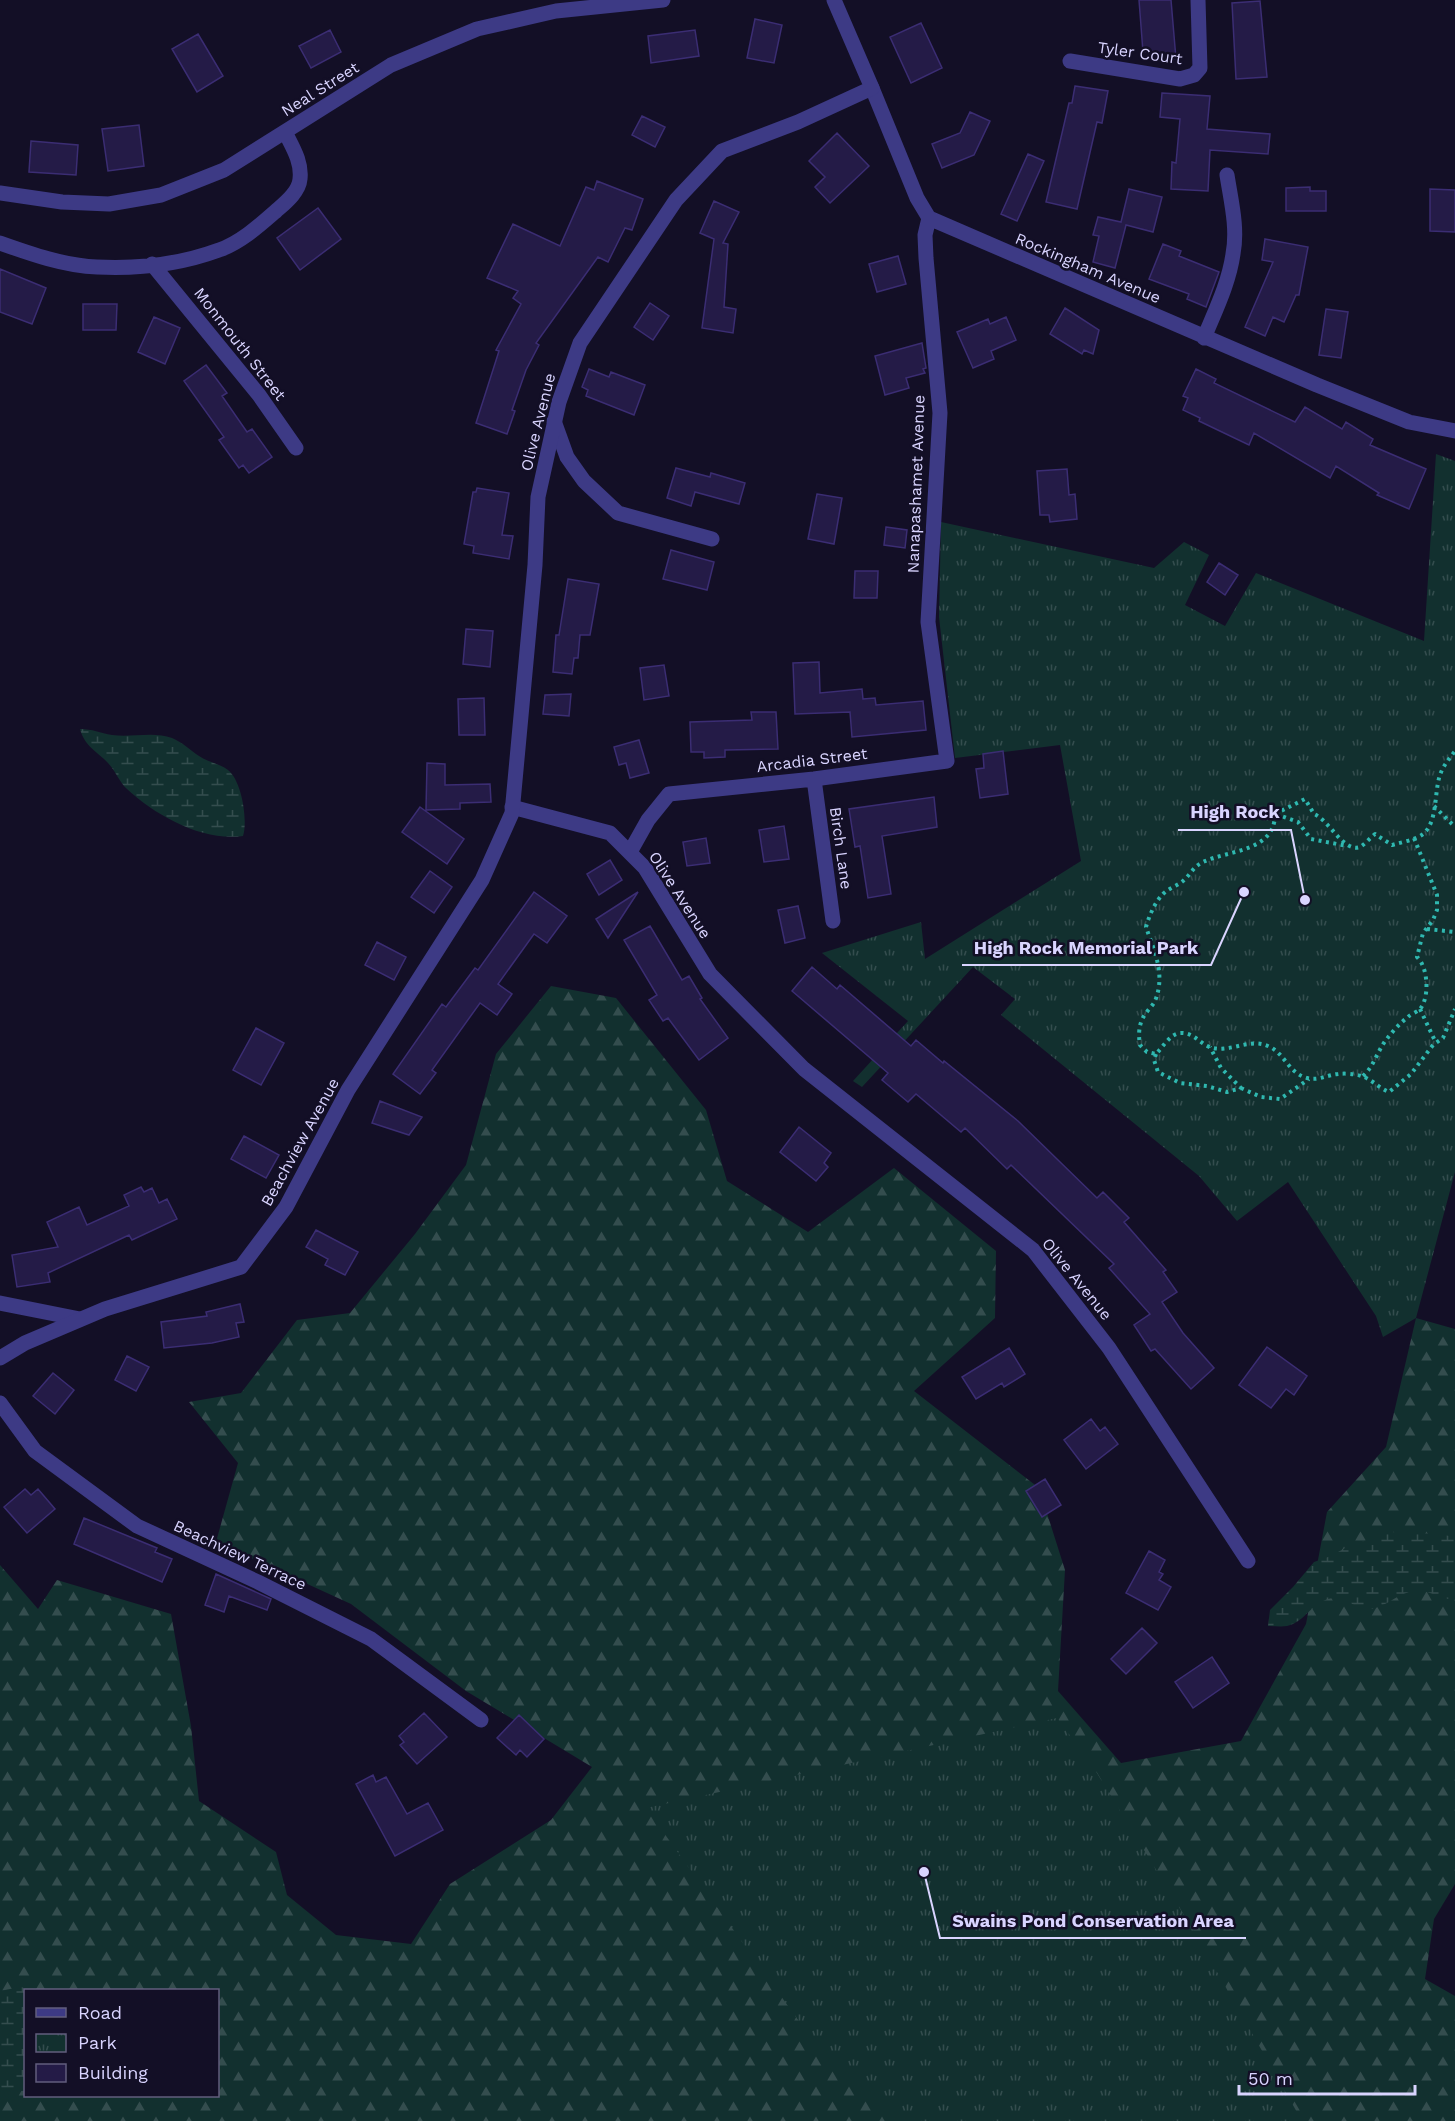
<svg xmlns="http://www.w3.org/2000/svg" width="1455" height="2121" viewBox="0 0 1455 2121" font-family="'Work Sans',sans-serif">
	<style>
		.forest { fill: url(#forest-firs); fill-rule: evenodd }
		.wetland { fill: url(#wetland-marsh) }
		.park { fill: url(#park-tufts) }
		.building { fill: #241b47; stroke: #3b2d73; stroke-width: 1.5 }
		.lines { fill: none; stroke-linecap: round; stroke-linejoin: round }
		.path { stroke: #2fb8b0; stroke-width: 4; stroke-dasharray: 3 4.5; stroke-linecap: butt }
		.minor { stroke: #3d3a85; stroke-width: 15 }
		.tertiary { stroke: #3d3a85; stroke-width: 15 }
		.labels { text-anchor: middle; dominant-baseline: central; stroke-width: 5; stroke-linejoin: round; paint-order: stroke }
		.street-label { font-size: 16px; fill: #d9d4ff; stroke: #130f26 }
		.leader { fill: none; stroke: #d9d4ff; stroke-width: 2 }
		.callout-dot { fill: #d9d4ff; stroke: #130f26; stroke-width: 2 }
		.callout-label { font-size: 18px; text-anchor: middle; font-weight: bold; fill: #d9d4ff; stroke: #130f26; stroke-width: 5; stroke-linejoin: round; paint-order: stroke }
	</style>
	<defs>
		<pattern id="forest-firs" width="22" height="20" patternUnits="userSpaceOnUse" patternTransform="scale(1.5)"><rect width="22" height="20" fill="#12302f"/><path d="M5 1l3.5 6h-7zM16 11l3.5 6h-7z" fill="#344d4e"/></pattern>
		<pattern id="wetland-marsh" width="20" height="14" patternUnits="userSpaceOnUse" patternTransform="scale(1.5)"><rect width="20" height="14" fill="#12302f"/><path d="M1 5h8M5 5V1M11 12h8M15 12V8" fill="none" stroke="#344d4e"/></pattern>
		<pattern id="park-tufts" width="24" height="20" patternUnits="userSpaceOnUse" patternTransform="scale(1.5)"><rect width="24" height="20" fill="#12302f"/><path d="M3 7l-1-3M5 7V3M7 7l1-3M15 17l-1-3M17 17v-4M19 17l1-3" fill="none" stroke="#344d4e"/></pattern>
	</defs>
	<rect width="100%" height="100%" fill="#130f26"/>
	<path class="forest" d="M 551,986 L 616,998 L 706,1110 L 727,1181 L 808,1232 L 894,1168 L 996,1251 L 995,1318 L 914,1391 L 1039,1488 L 1065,1570 L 1058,1691 L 1121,1763 L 1241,1741 L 1306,1624 L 1327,1512 L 1386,1447 L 1416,1318 L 1455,1329 L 1455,1884 L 1434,1919 L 1425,1979 L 1455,1996 L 1455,2121 L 0,2121 L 0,1565 L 38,1609 L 57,1580 L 171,1614 L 191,1726 L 199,1801 L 276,1852 L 287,1895 L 336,1935 L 411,1944 L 450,1884 L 551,1820 L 592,1767 L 466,1691 L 351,1604 L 216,1542 L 238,1463 L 189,1402 L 241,1393 L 297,1320 L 350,1313 L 415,1234 L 466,1165 L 496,1054 ZM 26,1990 L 218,1990 L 218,2096 L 26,2096 Z"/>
	<path class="wetland" d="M 80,729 C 92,729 100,733 112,735 C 131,738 153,731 172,738 C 182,742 190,750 199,756 C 208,762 220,764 228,770 C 242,781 248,821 243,836 C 204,842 156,816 127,789 C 119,782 116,771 108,763 C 97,751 85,747 80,729 Z
		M 1389,1532 L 1438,1534 L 1455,1537 L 1455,1599 C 1441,1601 1430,1589 1415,1591 C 1397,1593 1386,1608 1368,1609 C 1356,1610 1347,1597 1334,1598 C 1312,1600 1306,1622 1287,1626 C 1281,1627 1274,1626 1268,1626 L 1270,1610 L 1293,1587 L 1314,1562 L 1331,1556 L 1345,1548 Z
		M 20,1987 L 35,1990 L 26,1990 L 25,2091 L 0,2090 L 0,1991 Z"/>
	<path class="park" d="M 1436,454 L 1455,461 L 1455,1172 L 1416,1318 L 1383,1337 L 1376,1316 L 1288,1182 L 1237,1221 L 1199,1176 L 1001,1015 L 1015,999 L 973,967 L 862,1087 L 853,1081 L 908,1021 L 822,953 L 921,922 L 925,959 L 1081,861 L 1060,745 L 955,758 L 939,617 L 941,522 L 1154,568 L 1184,542 L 1209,555 L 1185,605 L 1225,626 L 1256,573 L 1424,641 Z
		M 1057,1718 L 1092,1765 L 1196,1935 L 1302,2121 L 900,2121 L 829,2063 L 646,1808 Z"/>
	<path class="building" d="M 1139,0 L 1171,0 L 1176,59 L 1157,61 L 1156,51 L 1143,52 Z
		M 1260,1 L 1267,77 L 1236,79 L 1232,3 Z
		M 755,19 L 782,25 L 774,63 L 747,58 Z
		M 921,23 L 942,68 L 911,83 L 890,37 Z
		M 330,30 L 341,52 L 311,68 L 299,46 Z
		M 695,30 L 699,56 L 651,63 L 648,36 Z
		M 198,34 L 223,76 L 197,92 L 172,49 Z
		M 1075,86 L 1108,91 L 1102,123 L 1097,122 L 1077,209 L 1046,202 L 1069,103 L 1072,103 Z
		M 1162,93 L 1210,96 L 1207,129 L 1270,134 L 1268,154 L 1210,150 L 1208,191 L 1171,189 L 1172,162 L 1176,163 L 1180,119 L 1160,117 Z
		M 970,112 L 990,121 L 974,155 L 942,168 L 932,144 L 960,133 Z
		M 642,116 L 665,127 L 655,147 L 632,135 Z
		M 139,125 L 144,166 L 108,171 L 102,129 Z
		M 837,133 L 869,166 L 830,203 L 815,187 L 825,177 L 809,161 Z
		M 31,141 L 78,145 L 76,175 L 29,172 Z
		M 1028,154 L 1044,161 L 1017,221 L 1001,214 Z
		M 597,181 L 643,199 L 632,230 L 625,228 L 608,262 L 598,257 L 536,343 L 539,345 L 526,370 L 512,410 L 515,411 L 507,434 L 476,423 L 499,351 L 496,350 L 521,304 L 513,298 L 518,291 L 487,278 L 513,224 L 560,246 L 586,187 L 594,190 Z
		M 1310,187 L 1310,191 L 1326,191 L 1326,211 L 1286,211 L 1286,188 Z
		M 1129,189 L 1162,197 L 1153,232 L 1126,225 L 1115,268 L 1093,262 L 1099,236 L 1093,235 L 1098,217 L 1121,222 Z
		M 1430,189 L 1455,190 L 1455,232 L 1430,231 Z
		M 714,201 L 739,212 L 723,243 L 728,244 L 724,307 L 736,309 L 733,333 L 702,328 L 714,239 L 700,233 Z
		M 318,208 L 341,239 L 300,270 L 277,238 Z
		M 1265,239 L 1308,247 L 1299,295 L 1296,295 L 1284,322 L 1273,317 L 1265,336 L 1245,327 L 1273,262 L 1262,260 Z
		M 1163,244 L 1181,251 L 1179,256 L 1219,272 L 1206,307 L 1187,299 L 1189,294 L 1149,279 Z
		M 898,256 L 906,284 L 877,292 L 869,264 Z
		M 0,269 L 46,288 L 32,324 L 0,312 Z
		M 650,303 L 669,316 L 653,340 L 634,327 Z
		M 83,304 L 117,304 L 116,330 L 83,330 Z
		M 1065,308 L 1099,330 L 1093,354 L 1084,350 L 1082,354 L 1050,334 Z
		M 1326,309 L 1348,312 L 1341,358 L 1319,355 Z
		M 154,317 L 180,328 L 165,364 L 138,352 Z
		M 1006,317 L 1016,340 L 991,351 L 994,359 L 973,368 L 957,332 L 988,319 L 990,324 Z
		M 922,343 L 926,368 L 923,369 L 925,373 L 906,378 L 909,388 L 885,395 L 875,356 Z
		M 206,365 L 227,393 L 222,396 L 247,432 L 252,429 L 272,457 L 249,473 L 243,465 L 239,468 L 219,440 L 224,437 L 184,381 Z
		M 589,369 L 609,377 L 611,372 L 645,385 L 634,415 L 586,396 L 588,390 L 582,387 Z
		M 1196,369 L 1216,379 L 1214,383 L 1295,422 L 1305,407 L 1342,429 L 1346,422 L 1373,439 L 1370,445 L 1426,469 L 1409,509 L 1377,495 L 1379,493 L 1336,466 L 1330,478 L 1254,433 L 1249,445 L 1199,421 L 1200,418 L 1183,410 L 1188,398 L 1183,396 Z
		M 676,468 L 710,477 L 711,473 L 745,483 L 739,504 L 695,492 L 691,506 L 667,498 Z
		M 1067,469 L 1069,495 L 1075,494 L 1077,519 L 1050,522 L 1049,515 L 1040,515 L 1037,471 Z
		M 477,488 L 509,493 L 502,535 L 513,536 L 509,559 L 473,553 L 474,546 L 464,544 L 473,492 L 476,492 Z
		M 817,494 L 842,498 L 834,544 L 808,539 Z
		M 886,527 L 907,530 L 905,548 L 884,545 Z
		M 671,550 L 714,562 L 707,590 L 663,579 Z
		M 1219,563 L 1238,575 L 1225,595 L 1207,582 Z
		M 855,571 L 878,571 L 877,598 L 854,598 Z
		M 568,579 L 599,584 L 590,635 L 580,635 L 578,658 L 574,658 L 572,674 L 553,672 L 556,635 L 559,635 Z
		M 466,629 L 493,631 L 490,667 L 463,664 Z
		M 819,662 L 820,693 L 862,689 L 863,699 L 875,698 L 876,705 L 923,701 L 926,730 L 852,737 L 850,712 L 795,714 L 793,663 Z
		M 664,665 L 669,696 L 644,700 L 640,668 Z
		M 571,694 L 569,716 L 543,714 L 545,695 Z
		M 484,698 L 485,735 L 459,735 L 458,699 Z
		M 751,712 L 776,712 L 778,749 L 725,750 L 725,757 L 704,758 L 704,752 L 691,752 L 690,722 L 752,720 Z
		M 639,740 L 649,773 L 630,778 L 626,763 L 619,765 L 614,747 Z
		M 1003,751 L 1008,794 L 980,798 L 976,769 L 984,768 L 983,754 Z
		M 427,763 L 445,764 L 445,785 L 490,784 L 491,802 L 460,803 L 460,809 L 426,810 Z
		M 934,797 L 937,827 L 882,836 L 891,894 L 868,898 L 860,846 L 855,847 L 849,809 Z
		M 420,807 L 464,839 L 447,864 L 402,832 Z
		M 784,826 L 789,859 L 764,862 L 759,830 Z
		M 706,838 L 710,863 L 687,866 L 683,842 Z
		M 610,860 L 622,880 L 599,895 L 587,874 Z
		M 430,871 L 452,887 L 434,913 L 411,897 Z
		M 534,892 L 567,916 L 547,943 L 534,934 L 498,984 L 512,994 L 497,1015 L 480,1003 L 432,1070 L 436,1073 L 420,1094 L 393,1074 L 442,1004 L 446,1007 L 475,968 L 478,970 Z
		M 638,892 L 608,938 L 596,919 Z
		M 798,906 L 805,938 L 785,943 L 778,910 Z
		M 650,926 L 682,980 L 689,976 L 702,998 L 700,999 L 728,1038 L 699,1060 L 668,1018 L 663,1021 L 649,1000 L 657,995 L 624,940 Z
		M 377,942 L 406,957 L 394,980 L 365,965 Z
		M 812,967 L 837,989 L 840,985 L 911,1046 L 916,1040 L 943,1063 L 944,1061 L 1018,1121 L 1097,1198 L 1103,1192 L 1129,1218 L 1124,1222 L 1166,1270 L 1163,1272 L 1177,1292 L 1162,1302 L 1183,1333 L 1214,1368 L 1191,1389 L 1155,1349 L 1151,1351 L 1134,1325 L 1150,1314 L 1109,1268 L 1114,1264 L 1011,1165 L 1007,1169 L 965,1128 L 961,1132 L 916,1094 L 908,1102 L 882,1080 L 888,1073 L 792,991 Z
		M 256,1028 L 284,1043 L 261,1085 L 233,1070 Z
		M 380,1101 L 422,1117 L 409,1135 L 372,1123 Z
		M 799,1127 L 831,1153 L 824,1163 L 828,1167 L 816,1181 L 780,1152 Z
		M 244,1136 L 279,1155 L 266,1178 L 231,1159 Z
		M 141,1187 L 144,1192 L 152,1188 L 159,1203 L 167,1199 L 177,1219 L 132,1240 L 129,1235 L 48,1273 L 50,1282 L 17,1287 L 12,1255 L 58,1247 L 47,1222 L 79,1207 L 87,1225 L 129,1206 L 124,1195 Z
		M 316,1230 L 358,1252 L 345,1275 L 325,1265 L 328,1259 L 306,1247 Z
		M 240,1304 L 244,1322 L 236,1323 L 239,1337 L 212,1343 L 164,1348 L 161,1322 L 207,1316 L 206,1312 Z
		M 1267,1347 L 1307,1376 L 1294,1395 L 1286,1389 L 1271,1408 L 1239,1385 Z
		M 1009,1348 L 1025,1374 L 1004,1387 L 1002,1383 L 976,1399 L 962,1377 Z
		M 127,1356 L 149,1367 L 136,1391 L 115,1380 Z
		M 53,1373 L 74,1390 L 55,1414 L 33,1396 Z
		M 1091,1419 L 1100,1431 L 1105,1427 L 1118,1444 L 1086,1469 L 1064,1440 Z
		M 1045,1479 L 1061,1505 L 1042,1517 L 1026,1491 Z
		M 25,1489 L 31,1495 L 38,1489 L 55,1509 L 27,1533 L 4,1507 Z
		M 84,1518 L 157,1548 L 155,1552 L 172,1559 L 162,1582 L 74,1544 Z
		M 1149,1551 L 1165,1560 L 1159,1572 L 1163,1574 L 1159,1580 L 1171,1587 L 1158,1610 L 1126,1593 Z
		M 216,1574 L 271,1599 L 267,1610 L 229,1596 L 224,1612 L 205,1605 Z
		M 1142,1628 L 1157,1643 L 1126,1674 L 1111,1659 Z
		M 1212,1657 L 1229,1683 L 1193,1708 L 1175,1682 Z
		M 424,1713 L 447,1737 L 417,1764 L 400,1745 L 404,1742 L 399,1736 Z
		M 519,1715 L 544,1739 L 527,1757 L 520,1750 L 516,1755 L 497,1738 Z
		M 373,1775 L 376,1782 L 386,1777 L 407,1814 L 428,1803 L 443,1830 L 395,1856 L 356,1784 Z"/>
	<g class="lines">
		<path class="path" d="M 1434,806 L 1455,827
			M 1275,814 C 1275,852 1228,850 1203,862 C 1194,866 1190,875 1183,881 C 1177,886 1169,888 1163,894 C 1155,902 1149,916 1146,927 C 1154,951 1166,974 1155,1001 C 1153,1005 1149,1009 1146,1013 C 1139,1022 1138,1033 1140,1045 L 1147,1052 L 1156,1054 C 1163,1047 1170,1034 1180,1033 C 1195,1032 1201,1046 1213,1048 C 1231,1052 1250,1038 1268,1046 C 1285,1053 1288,1073 1307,1078 C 1318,1081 1327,1075 1338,1074 C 1345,1073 1355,1074 1361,1076 C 1370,1078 1379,1088 1389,1092 L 1411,1074 L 1433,1045 L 1443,1038 L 1455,1009
			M 1275,814 L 1305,799 L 1314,814 C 1329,820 1344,853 1360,847 C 1365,844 1370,838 1375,834 L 1392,845 C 1402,842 1415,840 1423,834 C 1438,822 1434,792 1440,775 C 1443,766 1449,759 1455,751
			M 1276,814 L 1298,822 L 1311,839 L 1347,846
			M 1427,929 L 1455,932
			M 1420,1009 L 1436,1043
			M 1156,1054 L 1154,1060 L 1158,1072 L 1180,1083 L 1207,1086 L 1227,1092 L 1241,1088 L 1221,1068 L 1210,1047
			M 1363,1076 C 1374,1066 1377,1052 1386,1040 C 1392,1032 1400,1023 1408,1017 C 1411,1014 1417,1012 1420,1009 C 1430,997 1428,967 1417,957 L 1423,933 L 1433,920 L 1437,910 L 1437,895 L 1414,838
			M 1241,1088 L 1261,1097 L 1280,1099 L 1309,1079"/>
		<path class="minor" d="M 1070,61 L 1180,79 L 1194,75 L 1200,68 L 1198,0
			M 872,88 L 917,198 L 929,218 L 1317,385 L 1409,422 L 1455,431
			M 0,193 L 62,202 L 109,204 L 161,195 L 224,170 L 391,65 L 477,29 L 556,11 L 663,0
			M 0,243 C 31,254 65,266 97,267 C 138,269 181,264 219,250 C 240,243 260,225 276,211 C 285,203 299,192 300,179 C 302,162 293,148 285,132
			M 152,264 L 259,395 L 296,448
			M 1204,338 C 1215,311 1229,283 1233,254 C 1238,228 1231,201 1227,175
			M 554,421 L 567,457 L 584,481 L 618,513 L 712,539
			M 814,779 L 833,921
			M 512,807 L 610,833 L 645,868 L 710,974 L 804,1069 L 1033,1250 L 1109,1348 L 1248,1561
			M 630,852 L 648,820 L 669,794 L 814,779 L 947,761 L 928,622 L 940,413 L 926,258 L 925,235 L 929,218
			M 0,1303 L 80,1319
			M 0,1403 L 35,1451 L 137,1526 L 258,1582 L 371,1639 L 481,1720"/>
		<path class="tertiary" d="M 0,1358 L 25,1343 L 105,1309 L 241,1267 L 286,1207 L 348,1090 L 482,880 L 512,813 L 535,565 L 538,497 L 559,402 L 580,343 L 676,200 L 722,151 L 798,122 L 872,88 L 834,0"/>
	</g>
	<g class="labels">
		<g class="street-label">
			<text transform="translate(1140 53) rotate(8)">Tyler Court</text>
			<text transform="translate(320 89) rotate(-32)">Neal Street</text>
			<text transform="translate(1088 268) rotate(23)">Rockingham Avenue</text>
			<text transform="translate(240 344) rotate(52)">Monmouth Street</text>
			<text transform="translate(538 422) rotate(-76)">Olive Avenue</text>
			<text transform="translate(916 484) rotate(-88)">Nanapashamet Avenue</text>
			<text transform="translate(812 760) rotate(-7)">Arcadia Street</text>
			<text transform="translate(841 848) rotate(82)">Birch Lane</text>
			<text transform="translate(680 895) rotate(57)">Olive Avenue</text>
			<text transform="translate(300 1142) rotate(-61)">Beachview Avenue</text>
			<text transform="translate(1077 1279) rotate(51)">Olive Avenue</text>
			<text transform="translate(240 1555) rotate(25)">Beachview Terrace</text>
		</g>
	</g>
	<path class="leader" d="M1305 900L1291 830H1178M1244 892L1211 965H962M924 1872L940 1938H1246"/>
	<g class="callout-dot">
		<circle cx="1305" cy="900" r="6"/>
		<circle cx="1244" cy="892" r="6"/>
		<circle cx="924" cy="1872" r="6"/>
	</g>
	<g class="callout-label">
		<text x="1235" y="818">High Rock</text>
		<text x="1086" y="954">High Rock Memorial Park</text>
		<text x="1093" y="1927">Swains Pond Conservation Area</text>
	</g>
	<rect x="24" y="1989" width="195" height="108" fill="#130f26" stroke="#625e7d" stroke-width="1.5"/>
	<rect x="36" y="2008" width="30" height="9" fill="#3d3a85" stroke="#625e7d" stroke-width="1.5"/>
	<text x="78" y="2019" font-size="18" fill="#d9d4ff">Road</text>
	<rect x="36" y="2034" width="30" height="18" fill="url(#park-tufts)" stroke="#625e7d" stroke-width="1.5"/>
	<text x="78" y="2049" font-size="18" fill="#d9d4ff">Park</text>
	<rect x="36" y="2064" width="30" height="18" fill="#241b47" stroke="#625e7d" stroke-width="1.5"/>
	<text x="78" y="2079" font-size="18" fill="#d9d4ff">Building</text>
	<path d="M1239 2085v9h176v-9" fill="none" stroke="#d9d4ff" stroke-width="3"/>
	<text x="1248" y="2085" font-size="18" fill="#d9d4ff" stroke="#130f26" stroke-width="4.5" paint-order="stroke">50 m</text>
</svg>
